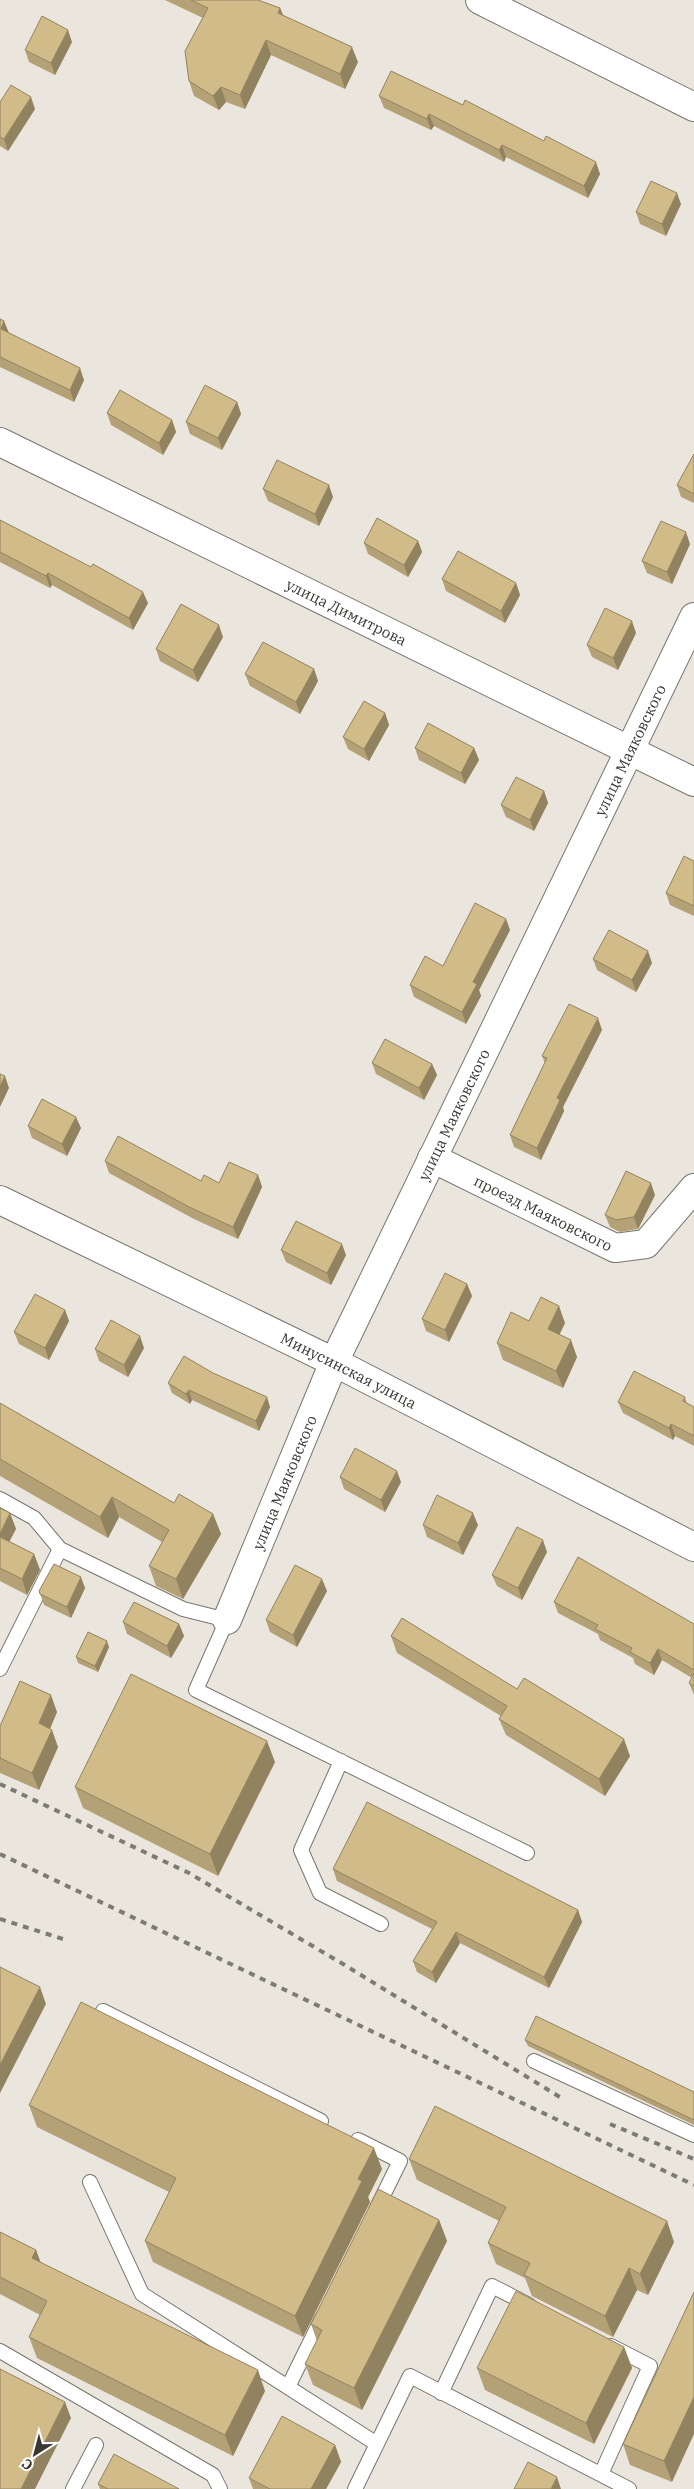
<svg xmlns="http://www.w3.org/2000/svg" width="694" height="2489" viewBox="0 0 694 2489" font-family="'IBM Plex Serif',serif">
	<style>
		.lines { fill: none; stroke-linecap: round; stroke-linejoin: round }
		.service-casing { stroke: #78756d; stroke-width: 16 }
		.minor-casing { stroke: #78756d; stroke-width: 30 }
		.tertiary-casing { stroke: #78756d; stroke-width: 30 }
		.service { stroke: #fff; stroke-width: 14 }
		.minor { stroke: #fff; stroke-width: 28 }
		.tertiary { stroke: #fff; stroke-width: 28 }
		.rail { stroke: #7d7b76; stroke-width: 4; stroke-dasharray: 6 6; stroke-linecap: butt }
		.wall { fill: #b4a176 }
		.shaded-wall { fill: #928360 }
		.building { fill: #d1bb89; stroke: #928360 }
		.labels { text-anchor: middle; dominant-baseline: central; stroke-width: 4; stroke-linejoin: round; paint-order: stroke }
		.street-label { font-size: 15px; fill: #383733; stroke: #fff }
	</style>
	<rect width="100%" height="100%" fill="#eae6de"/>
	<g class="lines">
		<g class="service-casing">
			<path id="service" d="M 0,1499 L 34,1518 L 60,1549 L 183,1609 L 227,1620 L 196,1690 L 527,1853
				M 0,1669 L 60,1549
				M 341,1761 L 301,1850 L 320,1893 L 381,1924
				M 103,2011 L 321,2121
				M 534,2061 L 694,2135
				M 358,2140 L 400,2161 L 376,2210
				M 90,2182 L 142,2294 L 377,2444
				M 0,2351 L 213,2475 L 220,2489
				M 288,2387 L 322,2318
				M 441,2393 L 492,2286 L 529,2305
				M 601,2474 L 650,2366 L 611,2346
				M 73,2489 L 96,2445
				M 355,2489 L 410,2376 L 629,2489"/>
		</g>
		<g class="minor-casing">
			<g id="minor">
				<path id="s1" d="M 0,442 L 694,782"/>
				<path id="s2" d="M 432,1158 L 615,1248 L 646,1244 L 694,1188"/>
				<path id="s3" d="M 227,1620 L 334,1362 L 694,617"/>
			</g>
		</g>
		<g class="tertiary-casing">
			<g id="tertiary">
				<path d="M 480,0 L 694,107"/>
				<path id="s4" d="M 0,1200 L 334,1362 L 694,1547"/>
			</g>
		</g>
		<use href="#service" class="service"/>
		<use href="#minor" class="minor"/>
		<use href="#tertiary" class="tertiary"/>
		<path class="rail" d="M 0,1784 L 189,1873 L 343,1964 L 563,2099
			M 0,1854 L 694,2185
			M 0,1919 L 63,1939
			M 610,2124 L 694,2159"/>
	</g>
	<path class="wall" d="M 165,0 L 258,0 L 280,8 L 283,15 L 358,62 L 345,89 L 271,55 L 245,109 L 226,102 L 219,110 L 194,96 L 189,81 L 203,18 Z
		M 72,42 L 55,75 L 29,62 L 25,50 Z
		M 379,96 L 600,174 L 588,198 L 506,157 L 504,162 L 434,126 L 431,130 L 384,108 Z
		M 0,102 L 35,109 L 8,151 L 0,146 Z
		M 681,204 L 666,236 L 640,224 L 636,212 Z
		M 0,319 L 4,321 L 8,332 L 84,380 L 74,402 L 0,367 Z
		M 237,402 L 241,414 L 222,450 L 190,434 L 186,422 Z
		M 107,413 L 172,420 L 176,432 L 163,455 L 111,425 Z
		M 694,454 L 694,503 L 681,497 L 677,485 Z
		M 263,489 L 333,497 L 319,526 L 268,501 Z
		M 0,520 L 148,603 L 133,630 L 52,585 L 50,588 L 0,562 Z
		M 418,541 L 422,552 L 408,577 L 368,554 L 364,543 Z
		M 690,544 L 672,584 L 647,573 L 642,561 Z
		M 442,579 L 516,583 L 520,595 L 505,623 L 446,591 Z
		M 636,633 L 618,670 L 592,657 L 587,645 Z
		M 223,637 L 198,682 L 160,661 L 156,649 Z
		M 314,669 L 318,681 L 300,714 L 250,686 L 245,674 Z
		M 385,713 L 389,725 L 369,761 L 348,749 L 343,737 Z
		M 415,748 L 474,748 L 479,760 L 465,784 L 419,760 Z
		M 544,791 L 548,803 L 534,831 L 506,817 L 501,805 Z
		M 694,861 L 694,916 L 670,905 L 666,893 Z
		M 506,919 L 510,930 L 479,990 L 481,996 L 466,1024 L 414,997 L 410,985 L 443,966 Z
		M 593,959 L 652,963 L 636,992 L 597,970 Z
		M 602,1030 L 563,1107 L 564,1111 L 541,1160 L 514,1147 L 510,1135 L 545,1063 L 542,1056 Z
		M 372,1063 L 432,1064 L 437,1075 L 424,1100 L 376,1074 Z
		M 28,1126 L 81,1128 L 67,1156 L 32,1138 Z
		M 105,1161 L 201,1181 L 219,1183 L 258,1175 L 262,1187 L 238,1239 L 194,1219 L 109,1173 Z
		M 655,1195 L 638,1229 L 620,1232 L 610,1227 L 605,1215 Z
		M 281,1250 L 346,1255 L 331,1285 L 286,1262 Z
		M 467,1284 L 472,1296 L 449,1342 L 426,1331 L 422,1319 Z
		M 65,1310 L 69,1321 L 49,1360 L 19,1344 L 14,1332 Z
		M 529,1321 L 565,1323 L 559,1335 L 577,1357 L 563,1388 L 503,1360 L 497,1343 Z
		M 144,1348 L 128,1377 L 99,1361 L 95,1349 Z
		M 168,1383 L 270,1407 L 259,1431 L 192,1400 L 190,1404 L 172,1393 Z
		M 685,1397 L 687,1403 L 694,1407 L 694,1446 L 675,1436 L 673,1440 L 623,1413 L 618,1402 Z
		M 0,1403 L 174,1503 L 213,1514 L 221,1534 L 183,1599 L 156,1586 L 149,1566 L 162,1542 L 119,1517 L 108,1538 L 0,1476 Z
		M 340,1477 L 401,1482 L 385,1512 L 344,1489 Z
		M 0,1508 L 10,1513 L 16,1529 L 9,1541 L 34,1554 L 40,1570 L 27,1595 L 0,1581 Z
		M 423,1525 L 478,1525 L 463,1555 L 427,1537 Z
		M 547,1552 L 522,1600 L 497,1586 L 492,1575 Z
		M 85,1588 L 71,1618 L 44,1605 L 39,1591 Z
		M 327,1591 L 297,1647 L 270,1632 L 266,1620 Z
		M 554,1602 L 694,1624 L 694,1695 L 689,1683 L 692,1678 L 662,1660 L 654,1675 L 635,1664 L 633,1658 L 600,1640 L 598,1634 L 558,1613 Z
		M 123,1622 L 179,1624 L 184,1636 L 171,1658 L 127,1634 Z
		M 391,1636 L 517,1689 L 630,1756 L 605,1796 L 506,1735 L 499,1719 L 501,1716 L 397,1653 Z
		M 109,1647 L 98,1672 L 78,1663 L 76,1657 Z
		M 57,1712 L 50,1729 L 58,1747 L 39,1790 L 0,1773 L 0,1726 Z
		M 275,1762 L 218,1876 L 83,1808 L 75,1787 Z
		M 333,1869 L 578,1910 L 582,1922 L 549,1988 L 460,1943 L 436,1983 L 417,1972 L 413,1961 L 432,1929 L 337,1881 Z
		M 525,2040 L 694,2092 L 694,2125 L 528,2046 Z
		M 29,2105 L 382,2169 L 368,2197 L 370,2202 L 303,2337 L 153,2262 L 145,2241 L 169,2192 L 37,2127 Z
		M 409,2159 L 674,2242 L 648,2295 L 637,2290 L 613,2337 L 532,2296 L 525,2278 L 496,2264 L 488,2243 L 499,2221 L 417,2180 Z
		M 439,2220 L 447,2241 L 362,2410 L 313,2385 L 305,2364 L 317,2341 L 311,2324 Z
		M 0,2232 L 36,2250 L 40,2262 L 265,2391 L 233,2456 L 37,2358 L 29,2337 L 40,2315 L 0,2294 Z
		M 694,2292 L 672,2482 L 630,2465 L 623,2444 Z
		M 624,2347 L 632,2368 L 594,2444 L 485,2390 L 477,2368 Z
		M 335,2445 L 341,2462 L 326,2489 L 253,2489 L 249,2478 Z
		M 98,2484 L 179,2489 L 100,2489 Z"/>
	<path class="shaded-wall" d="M 280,8 L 286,23 L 278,13 Z
		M 68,30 L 72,42 L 55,75 L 51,63 Z
		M 266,40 L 271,55 L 245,109 L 240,95 Z
		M 352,47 L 358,62 L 345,89 L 340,74 Z
		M 221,87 L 226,102 L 219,110 L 213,96 Z
		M 31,97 L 35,109 L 8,151 L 4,139 Z
		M 429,114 L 434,126 L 431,130 L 427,119 Z
		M 502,145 L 506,157 L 504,162 L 499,150 Z
		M 596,162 L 600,174 L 588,198 L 584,186 Z
		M 677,193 L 681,204 L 666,236 L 662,224 Z
		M 4,321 L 9,333 L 1,329 Z
		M 80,368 L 84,380 L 74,402 L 70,390 Z
		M 237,402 L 241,414 L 222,450 L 218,438 Z
		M 172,420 L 176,432 L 163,455 L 159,443 Z
		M 329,485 L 333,497 L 319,526 L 315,514 Z
		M 686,532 L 690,544 L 672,584 L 667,572 Z
		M 418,541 L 422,552 L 408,577 L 404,565 Z
		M 48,573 L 52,585 L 50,588 L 46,576 Z
		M 516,583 L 520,595 L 505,623 L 501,611 Z
		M 143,592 L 148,603 L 133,630 L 129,618 Z
		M 632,621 L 636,633 L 618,670 L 613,658 Z
		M 219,625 L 223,637 L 198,682 L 193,670 Z
		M 314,669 L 318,681 L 300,714 L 296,702 Z
		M 385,713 L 389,725 L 369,761 L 364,749 Z
		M 474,748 L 479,760 L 465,784 L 461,773 Z
		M 544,791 L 548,803 L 534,831 L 530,820 Z
		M 506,919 L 510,930 L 479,990 L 481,996 L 466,1024 L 462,1012 L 473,982 Z
		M 648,951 L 652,963 L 636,992 L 632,980 Z
		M 598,1018 L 602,1030 L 563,1107 L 564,1111 L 541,1160 L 537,1148 L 557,1098 Z
		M 432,1064 L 437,1075 L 424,1100 L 419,1088 Z
		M 5,1076 L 9,1088 L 0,1107 L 0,1086 Z
		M 76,1117 L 81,1128 L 67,1156 L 62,1144 Z
		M 258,1175 L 262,1187 L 238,1239 L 233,1227 Z
		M 651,1183 L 655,1195 L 638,1229 L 634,1217 Z
		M 342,1244 L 346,1255 L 331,1285 L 327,1273 Z
		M 467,1284 L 472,1296 L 449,1342 L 445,1330 Z
		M 559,1306 L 565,1323 L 554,1346 L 548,1329 Z
		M 65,1310 L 69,1321 L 49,1360 L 45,1348 Z
		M 140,1336 L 144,1348 L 128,1377 L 124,1365 Z
		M 571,1340 L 577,1357 L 563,1388 L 556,1371 Z
		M 189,1390 L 192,1400 L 190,1404 L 186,1394 Z
		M 267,1397 L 270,1407 L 259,1431 L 256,1421 Z
		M 671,1424 L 675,1436 L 673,1440 L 669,1428 Z
		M 397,1471 L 401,1482 L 385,1512 L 381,1500 Z
		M 112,1497 L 119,1517 L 108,1538 L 100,1517 Z
		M 10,1513 L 16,1529 L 4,1552 L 0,1539 L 0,1534 Z
		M 473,1513 L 478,1525 L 463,1555 L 458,1543 Z
		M 213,1514 L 221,1534 L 183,1599 L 176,1579 Z
		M 543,1540 L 547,1552 L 522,1600 L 518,1588 Z
		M 34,1554 L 40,1570 L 27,1595 L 22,1579 Z
		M 81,1577 L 85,1588 L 71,1618 L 67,1607 Z
		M 322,1579 L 327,1591 L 297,1647 L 293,1635 Z
		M 179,1624 L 184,1636 L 171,1658 L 167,1646 Z
		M 107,1641 L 109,1647 L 98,1672 L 95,1666 Z
		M 658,1649 L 662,1660 L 654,1675 L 650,1663 Z
		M 51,1695 L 57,1712 L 45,1740 L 39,1723 Z
		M 52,1730 L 58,1747 L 39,1790 L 32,1773 Z
		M 624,1739 L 630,1756 L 605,1796 L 599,1779 Z
		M 267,1741 L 275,1762 L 218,1876 L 210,1854 Z
		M 578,1910 L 582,1922 L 549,1988 L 544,1977 Z
		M 456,1932 L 460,1943 L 436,1983 L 432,1972 Z
		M 40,1987 L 46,2004 L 0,2093 L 0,2065 Z
		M 374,2148 L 382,2169 L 368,2197 L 370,2202 L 303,2337 L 295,2316 L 358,2179 Z
		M 439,2220 L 447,2241 L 362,2410 L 354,2388 Z
		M 667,2221 L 674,2242 L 648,2295 L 640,2274 Z
		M 36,2250 L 44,2271 L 32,2258 Z
		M 629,2268 L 637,2290 L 613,2337 L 605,2316 Z
		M 624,2347 L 632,2368 L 594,2444 L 586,2423 Z
		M 258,2370 L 265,2391 L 233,2456 L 225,2435 Z
		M 694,2397 L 694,2434 L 672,2482 L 664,2461 Z
		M 65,2402 L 71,2418 L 35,2489 L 21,2489 Z
		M 335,2445 L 341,2462 L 326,2489 L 311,2489 Z
		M 557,2477 L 561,2489 L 551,2489 Z"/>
	<path class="building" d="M 191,0 L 258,0 L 280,8 L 278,13 L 352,47 L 340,74 L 266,40 L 240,95 L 221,87 L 213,96 L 189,81 L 185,51 L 208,8 Z
		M 42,16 L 68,30 L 51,63 L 25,50 Z
		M 391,71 L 463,105 L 465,100 L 544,141 L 546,136 L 596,162 L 584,186 L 502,145 L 499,150 L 429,114 L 427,119 L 379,96 Z
		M 11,85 L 31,97 L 4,139 L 0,137 L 0,102 Z
		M 651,181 L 677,193 L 662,224 L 636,212 Z
		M 0,319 L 4,321 L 1,329 L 80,368 L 70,390 L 0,357 Z
		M 205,385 L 237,402 L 218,438 L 186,422 Z
		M 120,390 L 172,420 L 159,443 L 107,413 Z
		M 694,454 L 694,494 L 677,485 Z
		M 277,460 L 329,485 L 315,514 L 263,489 Z
		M 377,518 L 418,541 L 404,565 L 364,543 Z
		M 0,520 L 91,567 L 93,564 L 143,592 L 129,618 L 48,573 L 46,576 L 0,552 Z
		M 661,521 L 686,532 L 667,572 L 642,561 Z
		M 458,551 L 516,583 L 501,611 L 442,579 Z
		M 181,604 L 219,625 L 193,670 L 156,649 Z
		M 605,608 L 632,621 L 613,658 L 587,645 Z
		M 263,642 L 314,669 L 296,702 L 245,674 Z
		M 364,701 L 385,713 L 364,749 L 343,737 Z
		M 428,723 L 474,748 L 461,773 L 415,748 Z
		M 516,777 L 544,791 L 530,820 L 501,805 Z
		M 684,856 L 694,861 L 694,906 L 666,893 Z
		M 475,903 L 506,919 L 473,982 L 477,984 L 462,1012 L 410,985 L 425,956 L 443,966 Z
		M 609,930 L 648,951 L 632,980 L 593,959 Z
		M 569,1004 L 598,1018 L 557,1098 L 560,1100 L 537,1148 L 510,1135 L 547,1058 L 542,1056 Z
		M 385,1039 L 432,1064 L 419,1088 L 372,1063 Z
		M 0,1074 L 5,1076 L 0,1086 Z
		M 42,1099 L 76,1117 L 62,1144 L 28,1126 Z
		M 118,1136 L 201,1181 L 204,1175 L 219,1183 L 229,1162 L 258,1175 L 233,1227 L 189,1207 L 105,1161 Z
		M 626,1171 L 651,1183 L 634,1217 L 616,1220 L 605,1215 Z
		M 296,1221 L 342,1244 L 327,1273 L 281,1250 Z
		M 445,1273 L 467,1284 L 445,1330 L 422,1319 Z
		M 35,1294 L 65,1310 L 45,1348 L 14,1332 Z
		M 541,1297 L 559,1306 L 548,1329 L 571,1340 L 556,1371 L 497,1343 L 511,1312 L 529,1321 Z
		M 111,1320 L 140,1336 L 124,1365 L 95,1349 Z
		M 184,1356 L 213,1373 L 267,1397 L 256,1421 L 189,1390 L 186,1394 L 168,1383 Z
		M 634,1371 L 685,1397 L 683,1401 L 694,1407 L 694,1436 L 671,1424 L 669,1428 L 618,1402 Z
		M 0,1403 L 174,1503 L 179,1494 L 213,1514 L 176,1579 L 149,1566 L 169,1530 L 112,1497 L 100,1517 L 0,1459 Z
		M 355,1448 L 397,1471 L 381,1500 L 340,1477 Z
		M 437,1495 L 473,1513 L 458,1543 L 423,1525 Z
		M 0,1508 L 10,1513 L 0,1534 Z
		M 517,1527 L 543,1540 L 518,1588 L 492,1575 Z
		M 0,1537 L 34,1554 L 22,1579 L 0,1568 Z
		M 578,1557 L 694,1624 L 694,1670 L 658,1649 L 650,1663 L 630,1652 L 632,1648 L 595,1629 L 598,1625 L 554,1602 Z
		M 54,1564 L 81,1577 L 67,1607 L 40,1594 L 39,1591 Z
		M 295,1565 L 322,1579 L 293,1635 L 266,1620 Z
		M 134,1602 L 179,1624 L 167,1646 L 123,1622 Z
		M 402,1618 L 517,1689 L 524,1678 L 624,1739 L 599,1779 L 499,1719 L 507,1706 L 391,1636 Z
		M 88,1632 L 107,1641 L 95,1666 L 76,1657 Z
		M 694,1673 L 694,1686 L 689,1683 Z
		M 131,1674 L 267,1741 L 210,1854 L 75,1787 Z
		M 20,1681 L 51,1695 L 39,1723 L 52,1730 L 32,1773 L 0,1758 L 0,1726 Z
		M 367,1802 L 578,1910 L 544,1977 L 456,1932 L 432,1972 L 413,1961 L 437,1922 L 333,1869 Z
		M 0,1967 L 40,1987 L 0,2065 Z
		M 81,2002 L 374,2148 L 358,2179 L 362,2181 L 295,2316 L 145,2241 L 176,2178 L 29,2105 Z
		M 536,2016 L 694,2092 L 694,2120 L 525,2040 Z
		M 435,2106 L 667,2221 L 640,2274 L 629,2268 L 605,2316 L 524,2275 L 530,2263 L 488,2243 L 506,2207 L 409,2159 Z
		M 378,2189 L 439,2220 L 354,2388 L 305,2364 L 322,2330 L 311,2324 Z
		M 0,2232 L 36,2250 L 32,2258 L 258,2370 L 225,2435 L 29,2337 L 47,2301 L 0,2277 Z
		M 516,2291 L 624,2347 L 586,2423 L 477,2368 Z
		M 694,2292 L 694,2397 L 664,2461 L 623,2444 Z
		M 0,2369 L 65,2402 L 21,2489 L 0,2489 Z
		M 282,2416 L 335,2445 L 311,2489 L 270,2489 L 249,2478 Z
		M 114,2454 L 179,2489 L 108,2489 L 98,2484 Z
		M 528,2462 L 557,2477 L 551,2489 L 514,2489 Z"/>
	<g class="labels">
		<g class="street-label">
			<text stroke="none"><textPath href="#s1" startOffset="386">улица Димитрова</textPath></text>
			<text stroke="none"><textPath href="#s3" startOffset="959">улица Маяковского</textPath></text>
			<text stroke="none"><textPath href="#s3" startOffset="554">улица Маяковского</textPath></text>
			<text stroke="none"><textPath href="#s2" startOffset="124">проезд Маяковского</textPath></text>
			<text stroke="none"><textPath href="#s4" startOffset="388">Минусинская улица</textPath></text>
			<text stroke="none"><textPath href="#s3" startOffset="149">улица Маяковского</textPath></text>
		</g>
	</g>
	<g transform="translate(35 2454) rotate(216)" stroke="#ffffff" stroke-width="4" paint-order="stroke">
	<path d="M0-4L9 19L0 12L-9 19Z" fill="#383733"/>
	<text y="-8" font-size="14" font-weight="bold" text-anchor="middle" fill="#383733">С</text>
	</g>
</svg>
